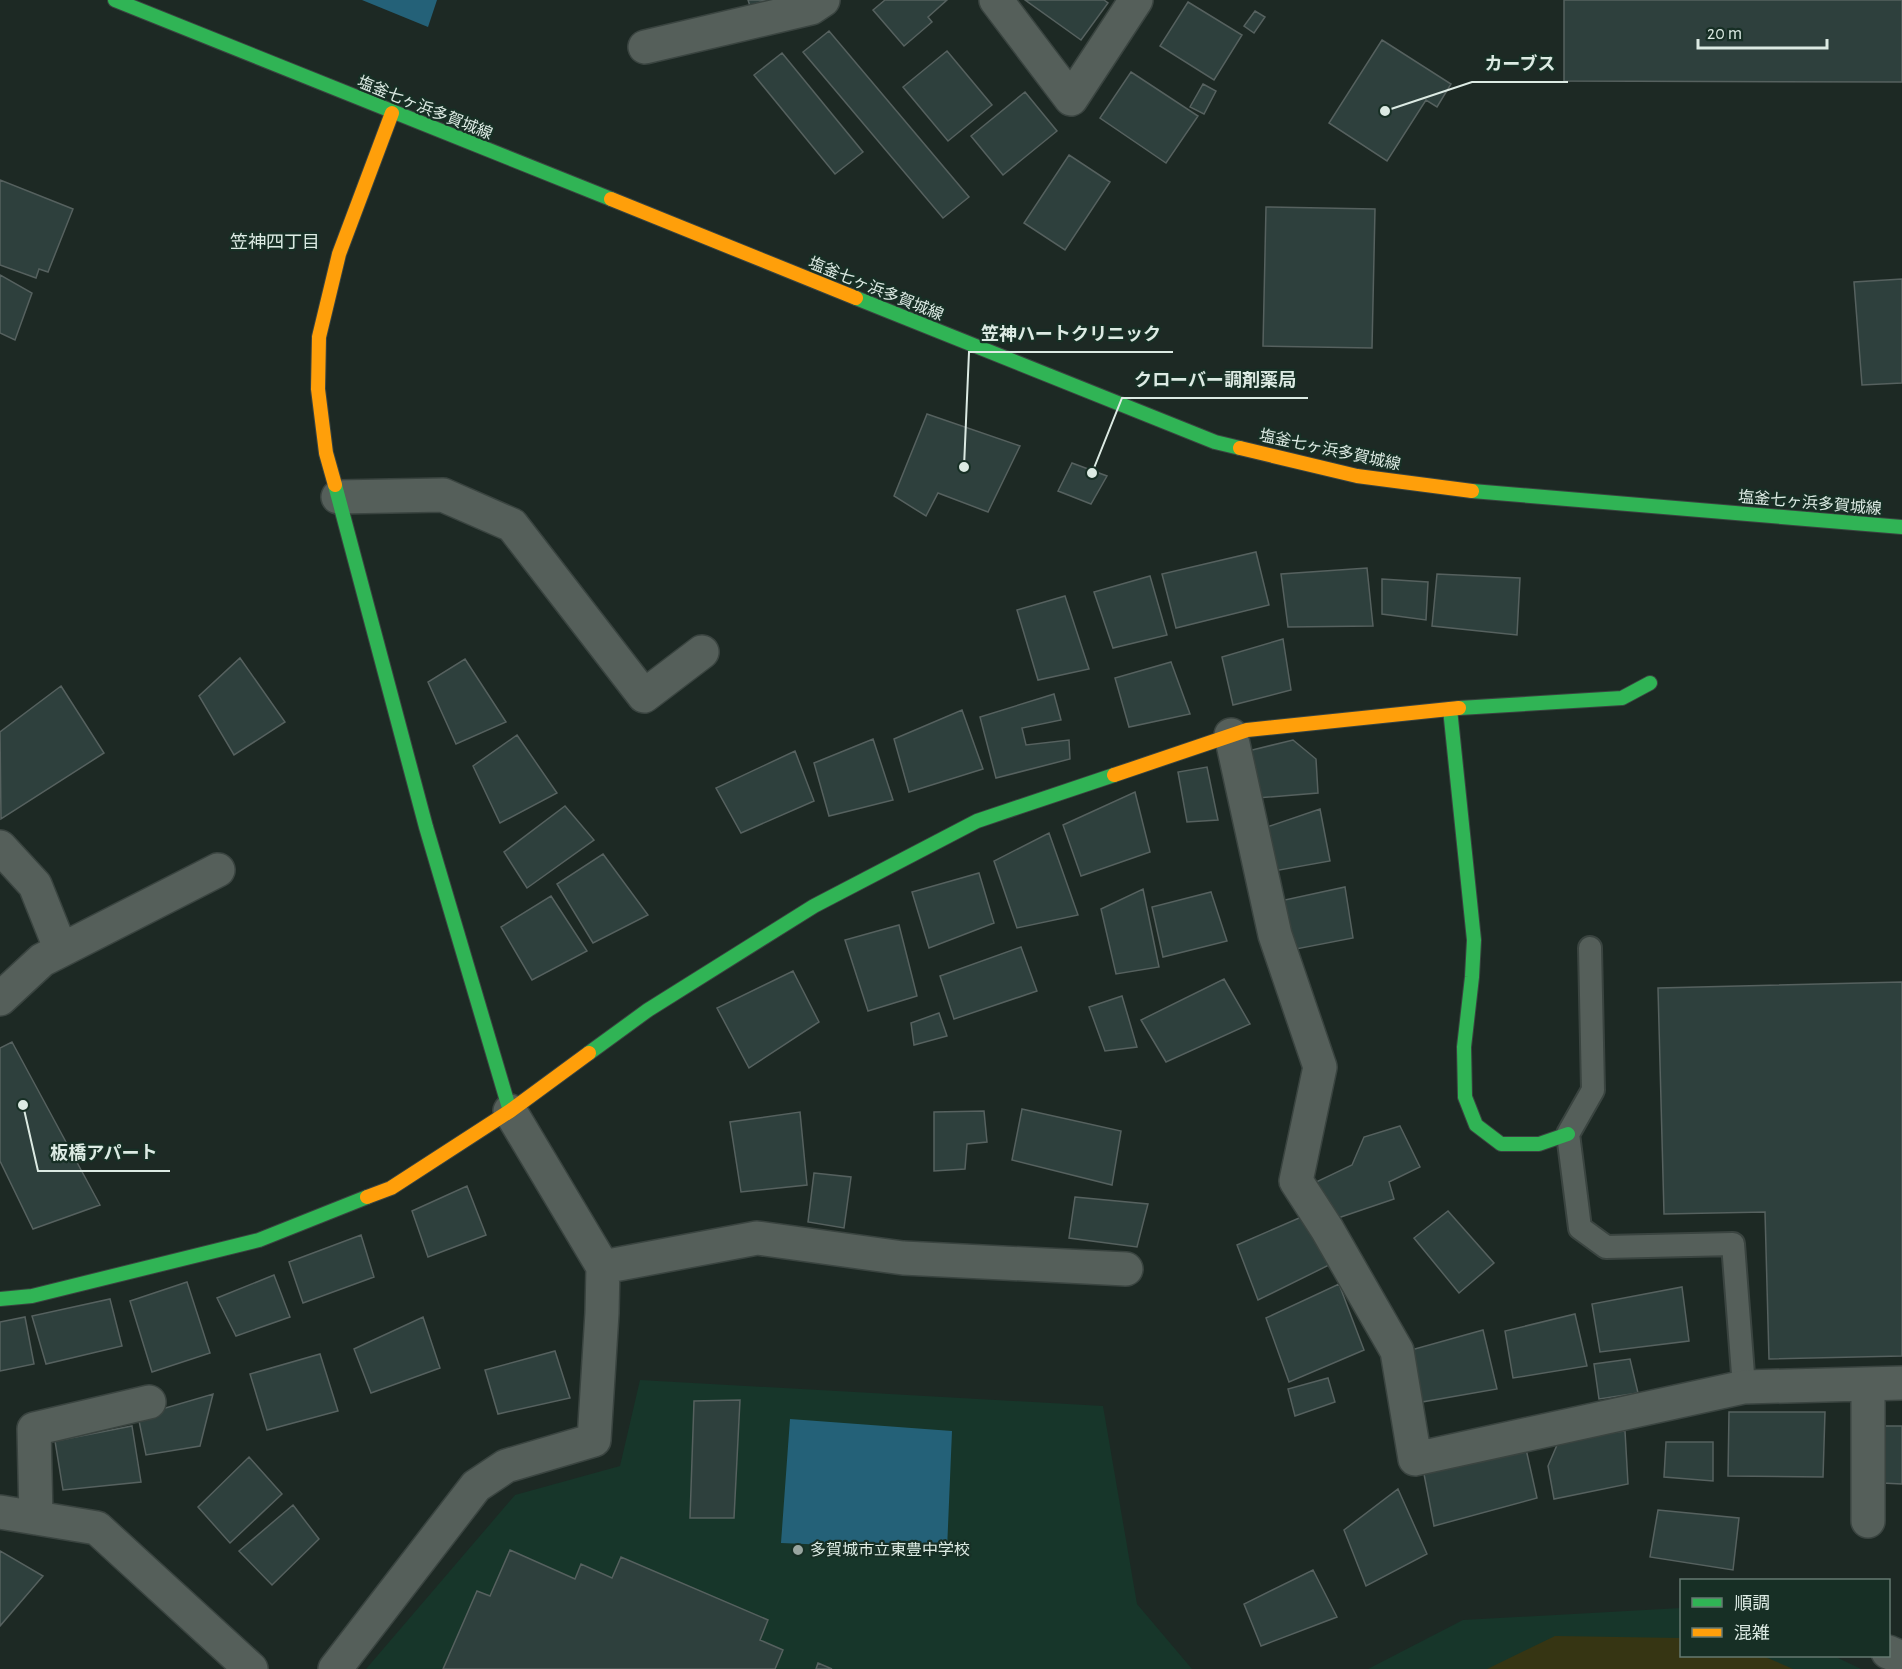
<svg xmlns="http://www.w3.org/2000/svg" width="1902" height="1669" viewBox="0 0 1902 1669" font-family="'Alegreya Sans','Noto Sans JP',sans-serif">
	<style>
		.built { fill: #17362a }
		.green { fill: #363513 }
		.water { fill: #246178 }
		.building { fill: #2e403d; stroke: #56615f; stroke-width: 1.5 }
		.lines { fill: none; stroke-linecap: round; stroke-linejoin: round }
		.lane-casing { stroke: #3a4440; stroke-width: 26 }
		.street-casing { stroke: #3a4440; stroke-width: 36 }
		.fast-casing { stroke: #3a4440; stroke-width: 16 }
		.slow-casing { stroke: #3a4440; stroke-width: 16 }
		.lane { stroke: #555f5a; stroke-width: 22 }
		.street { stroke: #555f5a; stroke-width: 33 }
		.fast { stroke: #30b455; stroke-width: 14 }
		.slow { stroke: #ff9f0a; stroke-width: 14 }
		.poi-dot { fill: #99a6a0; stroke: #172f25; stroke-width: 2 }
		.labels { text-anchor: middle; dominant-baseline: central; stroke-width: 4.5; stroke-linejoin: round; paint-order: stroke }
		.street-label { font-size: 16px; fill: #dceae3; stroke: #172f25 }
		.poi-label { font-size: 16px; fill: #dceae3; stroke: #172f25; text-anchor: start }
		.neighbourhood-label { font-size: 18px; fill: #dceae3; stroke: #172f25 }
		.leader { fill: none; stroke: #dceae3; stroke-width: 2 }
		.callout-dot { fill: #dceae3; stroke: #172f25; stroke-width: 2 }
		.callout-label { font-size: 18px; text-anchor: middle; font-weight: bold; fill: #dceae3; stroke: #172f25; stroke-width: 4.5; stroke-linejoin: round; paint-order: stroke }
	</style>
	<rect width="100%" height="100%" fill="#1d2924"/>
	<path class="built" d="M 640,1380 L 1103,1406 L 1137,1604 L 1192,1669 L 366,1669 L 515,1495 L 620,1466 Z
		M 1681,1608 L 1682,1656 L 1834,1656 L 1861,1669 L 1368,1669 L 1463,1620 Z"/>
	<path class="green" d="M 1555,1636 L 1681,1638 L 1682,1656 L 1763,1656 L 1793,1669 L 1487,1669 Z"/>
	<path class="water" d="M 362,0 L 437,0 L 428,27 Z
		M 790,1419 L 952,1431 L 947,1550 L 781,1543 Z"/>
	<path class="building" d="M 748,0 L 766,0 L 750,6 Z
		M 885,0 L 947,0 L 928,17 L 932,22 L 904,46 L 873,10 Z
		M 1025,0 L 1104,0 L 1108,3 L 1081,40 Z
		M 1564,0 L 1902,0 L 1902,82 L 1564,81 Z
		M 1188,2 L 1242,35 L 1214,80 L 1160,46 Z
		M 1255,11 L 1265,17 L 1254,33 L 1244,26 Z
		M 829,31 L 969,197 L 943,218 L 803,52 Z
		M 1382,40 L 1451,84 L 1437,107 L 1426,100 L 1387,161 L 1329,123 Z
		M 947,51 L 992,105 L 948,141 L 903,87 Z
		M 782,53 L 863,152 L 835,174 L 754,75 Z
		M 1131,72 L 1198,116 L 1166,163 L 1100,118 Z
		M 1203,84 L 1216,91 L 1204,114 L 1190,107 Z
		M 1025,92 L 1057,131 L 1003,175 L 971,136 Z
		M 1069,155 L 1110,182 L 1065,250 L 1024,223 Z
		M 0,180 L 73,209 L 48,272 L 39,269 L 36,278 L 0,265 Z
		M 1266,207 L 1375,209 L 1372,348 L 1263,346 Z
		M 0,275 L 32,293 L 15,340 L 0,333 Z
		M 1902,279 L 1902,383 L 1862,385 L 1854,282 Z
		M 927,414 L 1020,446 L 988,512 L 938,493 L 926,516 L 894,496 Z
		M 1072,463 L 1107,476 L 1091,504 L 1058,491 Z
		M 1256,552 L 1269,605 L 1176,628 L 1162,574 Z
		M 1367,568 L 1373,626 L 1288,627 L 1281,574 Z
		M 1437,574 L 1520,578 L 1517,635 L 1432,626 Z
		M 1150,576 L 1167,635 L 1113,648 L 1094,592 Z
		M 1382,579 L 1428,582 L 1426,620 L 1382,614 Z
		M 1065,596 L 1089,669 L 1038,680 L 1017,610 Z
		M 1283,639 L 1291,690 L 1233,705 L 1222,657 Z
		M 240,658 L 285,722 L 234,755 L 199,696 Z
		M 465,659 L 506,722 L 456,744 L 428,682 Z
		M 1171,662 L 1190,714 L 1129,727 L 1115,678 Z
		M 61,686 L 104,753 L 1,819 L 0,732 Z
		M 1054,694 L 1061,720 L 1022,728 L 1026,745 L 1069,740 L 1070,759 L 996,778 L 980,717 Z
		M 962,710 L 983,769 L 909,792 L 894,739 Z
		M 517,735 L 557,793 L 500,823 L 473,766 Z
		M 873,739 L 893,800 L 829,816 L 814,763 Z
		M 1293,740 L 1316,759 L 1318,793 L 1257,798 L 1248,751 Z
		M 795,751 L 814,801 L 741,833 L 716,788 Z
		M 1207,767 L 1218,820 L 1187,822 L 1178,772 Z
		M 1135,792 L 1150,852 L 1081,876 L 1063,825 Z
		M 565,806 L 594,840 L 527,888 L 504,852 Z
		M 1320,809 L 1330,861 L 1274,871 L 1264,828 Z
		M 1049,833 L 1078,915 L 1017,928 L 994,861 Z
		M 603,854 L 648,915 L 593,943 L 557,884 Z
		M 979,873 L 994,923 L 929,948 L 912,892 Z
		M 1345,887 L 1353,938 L 1291,950 L 1280,901 Z
		M 1143,889 L 1159,967 L 1116,974 L 1101,909 Z
		M 1211,892 L 1227,941 L 1163,957 L 1152,907 Z
		M 551,896 L 587,951 L 532,980 L 501,927 Z
		M 899,925 L 917,996 L 868,1011 L 845,940 Z
		M 1021,947 L 1037,991 L 954,1019 L 940,976 Z
		M 793,971 L 819,1022 L 749,1068 L 717,1008 Z
		M 1224,979 L 1250,1024 L 1166,1062 L 1141,1020 Z
		M 1902,982 L 1902,1356 L 1769,1359 L 1765,1212 L 1664,1214 L 1658,988 Z
		M 1122,996 L 1137,1047 L 1105,1051 L 1089,1007 Z
		M 939,1013 L 947,1036 L 914,1045 L 911,1023 Z
		M 12,1042 L 100,1205 L 33,1229 L 0,1161 L 0,1048 Z
		M 1022,1109 L 1121,1131 L 1112,1185 L 1012,1160 Z
		M 984,1111 L 987,1142 L 967,1144 L 965,1169 L 934,1171 L 934,1112 Z
		M 800,1112 L 807,1185 L 741,1192 L 730,1122 Z
		M 1400,1126 L 1420,1167 L 1389,1182 L 1394,1199 L 1332,1220 L 1316,1182 L 1352,1165 L 1364,1137 Z
		M 814,1173 L 851,1177 L 844,1228 L 808,1222 Z
		M 467,1186 L 486,1235 L 428,1257 L 412,1211 Z
		M 1075,1197 L 1148,1204 L 1137,1247 L 1069,1238 Z
		M 1448,1211 L 1494,1263 L 1459,1293 L 1414,1238 Z
		M 1306,1215 L 1329,1265 L 1258,1300 L 1237,1245 Z
		M 361,1235 L 374,1277 L 303,1303 L 289,1262 Z
		M 274,1275 L 290,1317 L 236,1336 L 217,1298 Z
		M 187,1282 L 210,1353 L 152,1372 L 130,1301 Z
		M 1339,1284 L 1364,1350 L 1289,1382 L 1266,1318 Z
		M 1682,1287 L 1689,1341 L 1600,1352 L 1592,1304 Z
		M 110,1299 L 122,1346 L 46,1364 L 32,1316 Z
		M 1575,1314 L 1587,1366 L 1513,1378 L 1505,1331 Z
		M 25,1317 L 34,1364 L 0,1371 L 0,1322 Z
		M 423,1317 L 440,1368 L 371,1393 L 354,1349 Z
		M 1483,1330 L 1497,1389 L 1416,1403 L 1411,1350 Z
		M 555,1351 L 570,1398 L 498,1414 L 485,1370 Z
		M 320,1354 L 338,1411 L 267,1430 L 250,1374 Z
		M 1630,1359 L 1638,1393 L 1599,1399 L 1594,1364 Z
		M 1328,1378 L 1335,1402 L 1295,1416 L 1288,1389 Z
		M 213,1394 L 200,1446 L 146,1455 L 138,1416 Z
		M 740,1400 L 734,1518 L 690,1518 L 694,1401 Z
		M 1729,1412 L 1825,1412 L 1823,1477 L 1728,1476 Z
		M 132,1426 L 141,1482 L 63,1490 L 55,1441 Z
		M 1883,1426 L 1902,1426 L 1902,1484 L 1882,1483 Z
		M 1625,1431 L 1628,1484 L 1554,1499 L 1548,1466 L 1560,1438 Z
		M 1666,1442 L 1713,1442 L 1713,1481 L 1664,1477 Z
		M 1526,1449 L 1537,1498 L 1434,1526 L 1424,1474 Z
		M 249,1457 L 282,1494 L 230,1543 L 198,1507 Z
		M 1398,1489 L 1427,1554 L 1366,1586 L 1344,1530 Z
		M 293,1505 L 319,1539 L 272,1585 L 239,1551 Z
		M 1658,1510 L 1739,1518 L 1733,1570 L 1650,1557 Z
		M 510,1550 L 575,1579 L 581,1564 L 612,1578 L 621,1557 L 768,1620 L 760,1640 L 783,1650 L 775,1669 L 443,1669 L 477,1591 L 490,1596 Z
		M 0,1551 L 43,1576 L 0,1626 Z
		M 1313,1570 L 1337,1617 L 1261,1646 L 1244,1604 Z
		M 818,1663 L 832,1669 L 816,1669 Z"/>
	<g class="lines">
		<g class="lane-casing">
			<path id="lane" d="M 1590,948 L 1593,1090 L 1568,1134 L 1580,1228 L 1606,1247 L 1733,1244 L 1744,1387"/>
		</g>
		<g class="street-casing">
			<path id="street" d="M 996,0 L 1071,99 L 1136,0
				M 645,47 L 811,8 L 823,0
				M 338,497 L 443,495 L 512,525 L 644,696 L 702,652
				M 1231,735 L 1275,935 L 1320,1067 L 1296,1181 L 1327,1229 L 1397,1351 L 1415,1459 L 1744,1387 L 1902,1383
				M 0,847 L 35,885 L 61,950
				M 0,999 L 42,960 L 218,870
				M 603,1267 L 757,1238 L 903,1258 L 1126,1269
				M 0,1512 L 97,1528 L 251,1669
				M 36,1518 L 34,1429 L 149,1402
				M 1868,1521 L 1868,1384
				M 1888,1652 L 1902,1658
				M 335,1669 L 476,1486 L 506,1466 L 594,1440 L 602,1313 L 603,1267 L 510,1111"/>
		</g>
		<g class="fast-casing">
			<path id="fast" d="M 115,0 L 611,199
				M 856,298 L 1215,442 L 1240,448
				M 335,485 L 426,827 L 510,1111
				M 1472,491 L 1902,527
				M 1459,708 L 1622,698 L 1650,683
				M 1450,709 L 1474,940 L 1472,977 L 1464,1047 L 1465,1097 L 1476,1125 L 1501,1144 L 1539,1144 L 1568,1134
				M 589,1053 L 648,1010 L 814,906 L 977,821 L 1114,775
				M 0,1299 L 32,1296 L 259,1240 L 367,1197"/>
		</g>
		<g class="slow-casing">
			<path id="slow" d="M 611,199 L 856,298
				M 1240,448 L 1357,476 L 1472,491
				M 335,485 L 326,453 L 318,389 L 319,337 L 339,254 L 392,113
				M 1114,775 L 1247,730 L 1459,708
				M 367,1197 L 391,1188 L 510,1111 L 589,1053"/>
		</g>
		<use href="#lane" class="lane"/>
		<use href="#street" class="street"/>
		<use href="#fast" class="fast"/>
		<use href="#slow" class="slow"/>
	</g>
	<circle class="poi-dot" cx="798" cy="1550" r="6"/>
	<g class="labels">
		<g class="street-label">
			<text transform="translate(425 108) rotate(22)">塩釜七ヶ浜多賀城線</text>
			<text transform="translate(876 289) rotate(22)">塩釜七ヶ浜多賀城線</text>
			<text transform="translate(1330 450) rotate(12)">塩釜七ヶ浜多賀城線</text>
			<text transform="translate(1810 503) rotate(5)">塩釜七ヶ浜多賀城線</text>
		</g>
		<g class="poi-label">
			<text x="810" y="1550">多賀城市立東豊中学校</text>
		</g>
		<g class="neighbourhood-label">
			<text x="275" y="243">笠神四丁目</text>
		</g>
	</g>
	<path class="leader" d="M1385 111L1472 82H1568M964 467L969 352H1173M1092 473L1122 398H1308M23 1105L38 1171H170"/>
	<g class="callout-dot">
		<circle cx="1385" cy="111" r="6"/>
		<circle cx="964" cy="467" r="6"/>
		<circle cx="1092" cy="473" r="6"/>
		<circle cx="23" cy="1105" r="6"/>
	</g>
	<g class="callout-label">
		<text x="1520" y="70">カーブス</text>
		<text x="1071" y="340">笠神ハートクリニック</text>
		<text x="1215" y="386">クローバー調剤薬局</text>
		<text x="104" y="1159">板橋アパート</text>
	</g>
	<rect x="1680" y="1579" width="210" height="78" fill="#172f25" stroke="#667a71" stroke-width="1.5"/>
	<rect x="1692" y="1598" width="30" height="9" fill="#30b455" stroke="#667a71" stroke-width="1.5"/>
	<text x="1734" y="1609" font-size="18" fill="#dceae3">順調</text>
	<rect x="1692" y="1628" width="30" height="9" fill="#ff9f0a" stroke="#667a71" stroke-width="1.5"/>
	<text x="1734" y="1639" font-size="18" fill="#dceae3">混雑</text>
	<path d="M1698 39v9h129v-9" fill="none" stroke="#dceae3" stroke-width="3"/>
	<text x="1707" y="39" font-size="18" fill="#dceae3" stroke="#172f25" stroke-width="4.5" paint-order="stroke">20 m</text>
</svg>
